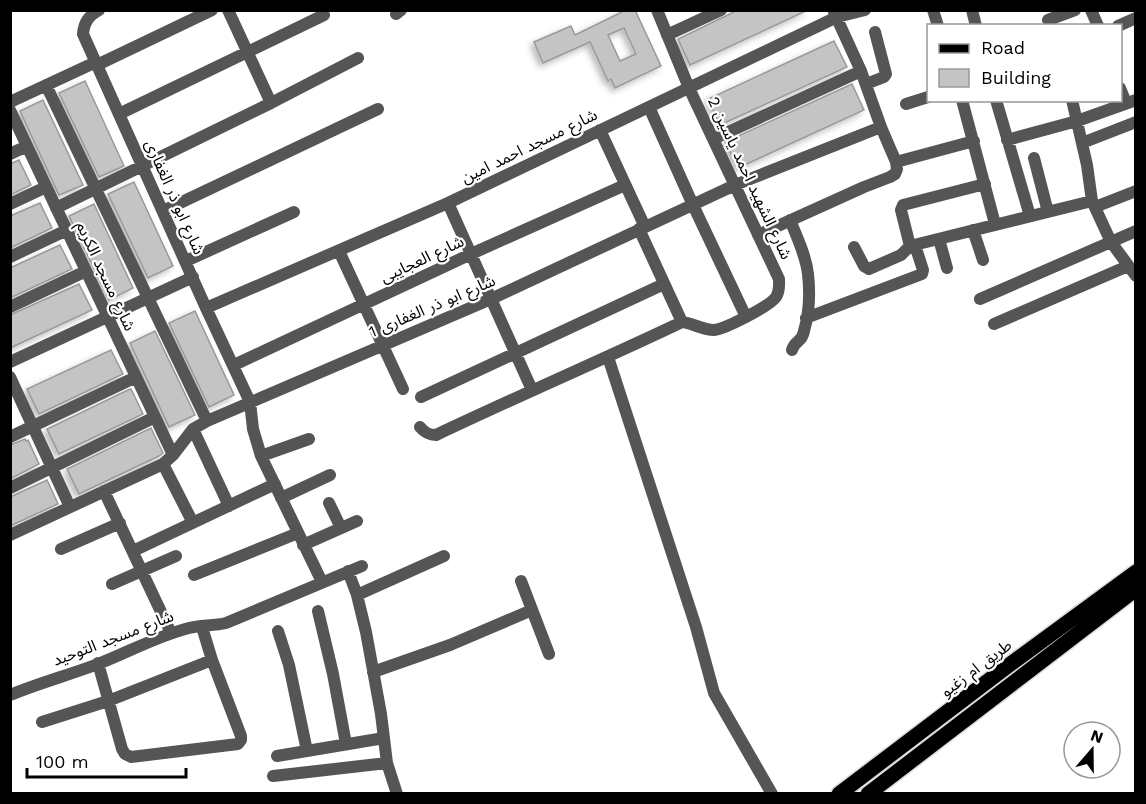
<svg xmlns="http://www.w3.org/2000/svg" width="1146" height="804" viewBox="0 0 1146 804" font-family="'Work Sans','Noto Sans Arabic',sans-serif">
	<style>
		.building { fill: #c4c4c4; stroke: #999; stroke-width: 1.5; fill-rule: evenodd; filter: url(#shadow) }
		.lines { fill: none; stroke-linecap: round; stroke-linejoin: round }
		.primary-casing { stroke: #dbdbdb; stroke-width: 18 }
		.minor { stroke: #555; stroke-width: 12 }
		.primary { stroke: #000; stroke-width: 15 }
		.labels { text-anchor: middle; dominant-baseline: central; stroke-width: 4.5; stroke-linejoin: round; paint-order: stroke }
		.street-label { font-size: 16px; fill: #000; stroke: #fff }
	</style>
	<defs>
		<filter id="shadow"><feDropShadow dx="-3.5" dy="3.5" stdDeviation="3" flood-color="#0004"/></filter>
	</defs>
	<rect width="100%" height="100%" fill="#fff"/>
	<path class="building" d="M 626,10 L 635,10 L 661,66 L 615,88 L 611,79 L 608,81 L 590,42 L 543,63 L 534,42 L 571,26 L 575,35 ZM 624,28 L 636,54 L 620,61 L 608,35 Z
		M 738,10 L 808,10 L 690,65 L 678,39 Z
		M 834,41 L 847,67 L 720,125 L 708,99 Z
		M 85,81 L 124,166 L 99,177 L 59,93 Z
		M 852,84 L 864,110 L 738,168 L 725,142 Z
		M 43,100 L 83,185 L 59,195 L 20,111 Z
		M 19,160 L 31,185 L 10,195 L 10,164 Z
		M 134,182 L 173,266 L 148,278 L 108,194 Z
		M 40,203 L 52,228 L 10,248 L 10,216 Z
		M 94,204 L 133,288 L 109,300 L 69,216 Z
		M 60,245 L 72,269 L 10,298 L 10,268 Z
		M 79,284 L 92,310 L 10,348 L 10,315 Z
		M 195,311 L 234,395 L 209,407 L 169,323 Z
		M 155,331 L 195,415 L 169,427 L 130,343 Z
		M 111,350 L 123,374 L 39,414 L 27,389 Z
		M 130,389 L 131,389 L 143,414 L 59,454 L 47,429 Z
		M 151,428 L 163,453 L 159,456 L 79,494 L 67,469 Z
		M 25,439 L 26,441 L 28,440 L 39,464 L 10,479 L 10,445 Z
		M 47,480 L 58,504 L 10,526 L 10,497 Z"/>
	<g class="lines">
		<g class="primary-casing">
			<path id="primary" d="M 839,794 L 1005,668 L 1136,572
				M 868,794 L 1136,589"/>
		</g>
		<path class="minor" d="M 99,10 C 88,16 84,23 83,34 L 206,308 L 250,402 L 253,429 L 261,456 L 322,582
			M 228,10 L 271,103
			M 657,10 L 689,88 L 779,279 C 779,285 780,291 776,297 C 770,306 725,329 714,330 C 703,330 692,323 682,322
			M 933,10 L 938,26
			M 972,10 L 976,26
			M 1091,10 L 1098,26
			M 396,14 L 401,10
			M 1048,20 L 1075,10
			M 1118,26 L 1136,18
			M 667,35 L 721,10
			M 97,65 L 212,10
			M 866,84 L 884,77 L 886,74 L 875,32
			M 46,85 L 207,421
			M 1120,88 L 1126,103
			M 962,100 L 995,224
			M 996,100 L 1030,216
			M 1072,100 L 1087,165 L 1092,201 L 1111,242 L 1136,276
			M 10,102 L 96,62
			M 906,104 L 928,97
			M 649,107 L 693,205 L 746,317
			M 10,110 L 173,455
			M 119,114 L 324,15
			M 600,130 L 645,227
			M 713,139 L 861,71
			M 1007,140 L 1077,121 L 1136,100
			M 1082,143 L 1136,122
			M 10,154 L 27,146
			M 1034,158 L 1048,212
			M 896,162 L 974,141
			M 448,203 L 532,390
			M 10,204 L 46,187
			M 1095,207 L 1136,191
			M 56,208 L 271,103 L 358,58
			M 163,211 L 378,109
			M 790,220 C 797,237 806,256 808,274 C 810,292 809,314 804,331 C 802,343 795,340 792,350
			M 639,229 L 682,322
			M 973,230 L 983,260
			M 758,235 L 864,187 L 890,177 L 895,174 L 897,169 L 896,162 L 881,127 L 861,71 L 834,12
			M 939,239 L 947,268
			M 910,246 L 901,210 L 903,205 L 985,184
			M 854,247 L 864,266 L 869,269 L 901,255 L 910,246 L 1092,201
			M 339,251 L 403,389
			M 10,257 L 67,230
			M 186,261 L 294,212
			M 980,299 L 1136,231
			M 10,307 L 86,271
			M 206,308 L 448,203 L 837,17 L 865,10
			M 806,318 L 922,274 L 923,270 L 915,245
			M 994,324 L 1128,266
			M 608,357 L 696,627 L 714,693 L 772,794
			M 10,362 L 193,277
			M 234,365 L 471,254 L 625,185
			M 10,377 L 70,507
			M 421,397 L 664,284
			M 420,427 C 425,433 429,435 436,435 C 518,396 600,361 682,322
			M 193,429 L 229,506
			M 10,437 L 136,377
			M 261,456 L 309,439
			M 163,464 L 193,523
			M 10,488 L 155,417
			M 104,491 L 171,633
			M 281,498 L 330,475
			M 329,503 L 341,528
			M 10,535 L 163,464 L 173,455 L 193,429 L 207,421 L 491,299 L 735,185 L 881,127
			M 303,545 L 357,521
			M 61,549 L 120,523
			M 133,551 L 275,484
			M 348,571 L 357,595 L 366,632 L 381,714 L 387,763 L 397,794
			M 194,575 L 298,533
			M 521,581 L 549,654
			M 112,584 L 176,556
			M 357,595 L 444,556
			M 318,611 L 333,674 L 346,744
			M 278,631 L 289,665 L 307,751
			M 98,663 L 122,749 L 125,754 L 131,757 L 238,744 L 241,740 L 241,736 L 212,660 L 202,627
			M 373,672 L 450,645 L 532,610
			M 10,695 C 39,683 69,675 98,664 C 129,652 157,636 189,628 C 200,625 213,626 226,623 L 362,566
			M 42,722 L 108,701 L 212,660
			M 277,756 L 384,738
			M 273,776 L 387,763"/>
		<use href="#primary" class="primary"/>
	</g>
	<g class="labels">
		<g class="street-label">
			<text transform="translate(529 146) rotate(-26)">شارع مسجد احمد امين</text>
			<text transform="translate(750 178) rotate(65)">شارع الشهيد احمد ياسين 2</text>
			<text transform="translate(175 197) rotate(66)">شارع ابو ذر الغفارى</text>
			<text transform="translate(422 259) rotate(-25)">شارع العجايبى</text>
			<text transform="translate(106 276) rotate(65)">شارع مسجد الكريم</text>
			<text transform="translate(432 306) rotate(-23)">شارع ابو ذر الغفارى 1</text>
			<text transform="translate(113 638) rotate(-21)">شارع مسجد التوحيد</text>
			<text transform="translate(976 668) rotate(-37)">طريق ام زغيو</text>
		</g>
	</g>
	<rect width="1146" height="804" fill="none" stroke="#000000" stroke-width="24"/>
	<rect x="927" y="24" width="195" height="78" fill="#ffffff" stroke="#999999" stroke-width="1.5"/>
	<rect x="939" y="44" width="30" height="9" fill="#000000" stroke="#999999" stroke-width="1.5"/>
	<text x="981" y="54" font-size="18" fill="#000000">Road</text>
	<rect x="939" y="69" width="30" height="18" fill="#c4c4c4" stroke="#999999" stroke-width="1.5"/>
	<text x="981" y="84" font-size="18" fill="#000000">Building</text>
	<g transform="translate(1092 750) rotate(20)"><circle r="28" fill="#ffffff" stroke="#999999" stroke-width="1.5"/>
	<path d="M0-4.5L10 22L0 15L-10 22Z" fill="#000000"/>
	<text y="-9" font-size="16" font-weight="bold" text-anchor="middle" fill="#000000">N</text>
	</g>
	<path d="M27 768v9h159v-9" fill="none" stroke="#000000" stroke-width="3"/>
	<text x="36" y="768" font-size="18" fill="#000000" stroke="#ffffff" stroke-width="4.5" paint-order="stroke">100 m</text>
</svg>
